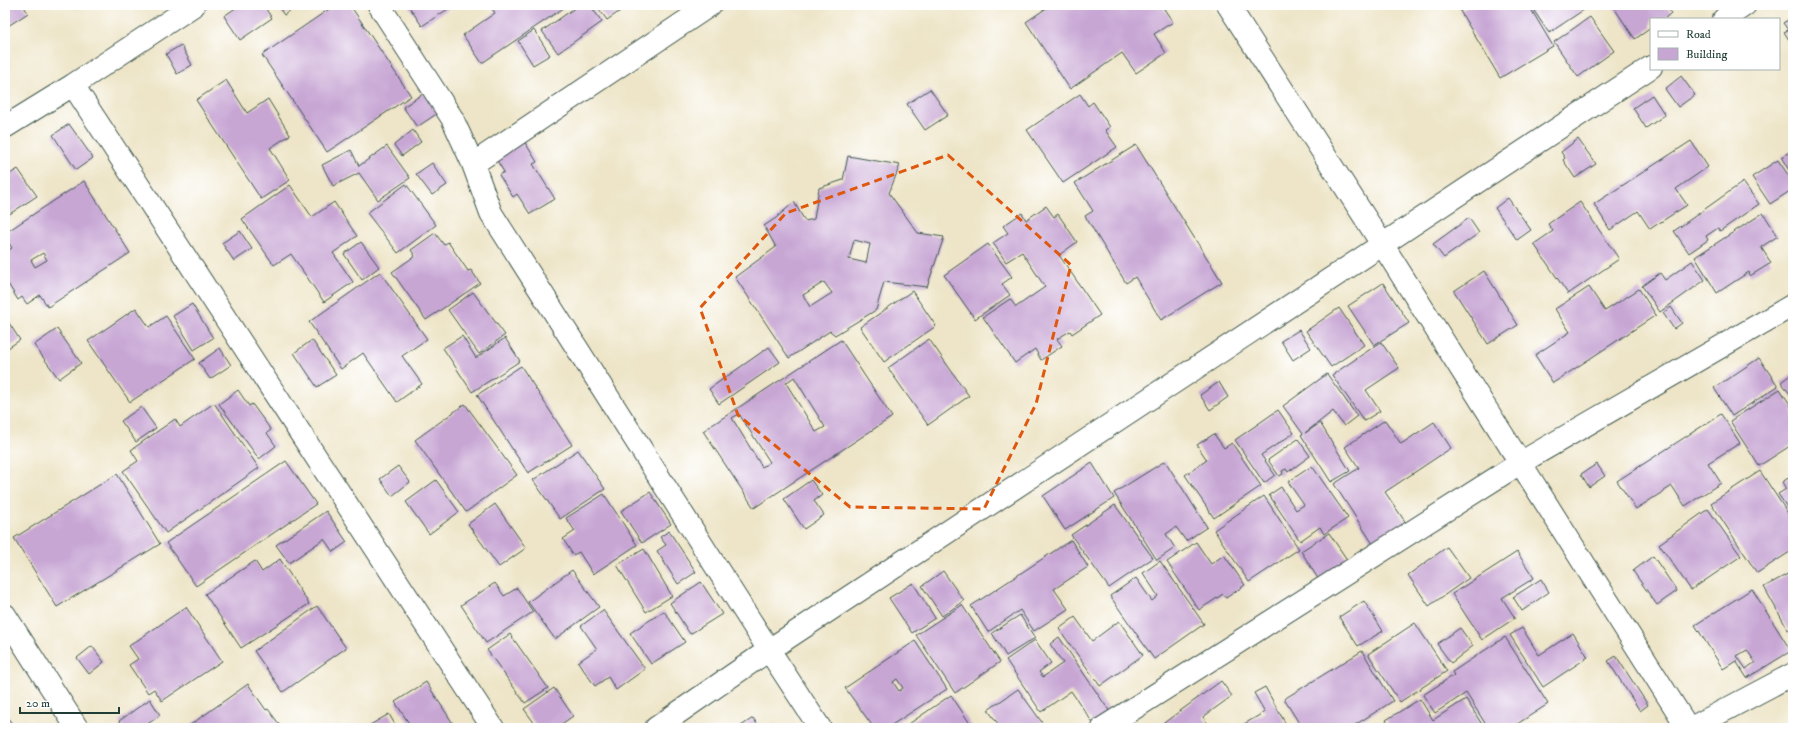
<svg xmlns="http://www.w3.org/2000/svg" width="1798" height="733" viewBox="0 0 1798 733" font-family="'IM FELL DW Pica',serif">
	<style>
		.building { fill: #c7a6d4; fill-rule: evenodd }
		.lines { fill: none; stroke-linecap: round; stroke-linejoin: round }
		.minor-casing { stroke: #3e564a; stroke-width: 24 }
		.minor { stroke: #fff; stroke-width: 22 }
		.marked { fill: none; stroke: #de580e; stroke-width: 3; stroke-dasharray: 8 5; stroke-linejoin: round }
	</style>
	<rect width="100%" height="100%" fill="#fff"/>
	<filter id="ink" filterUnits="userSpaceOnUse"><feTurbulence type="fractalNoise" baseFrequency=".025" numOctaves="2"/><feDisplacementMap in="SourceGraphic" scale="8" xChannelSelector="R" yChannelSelector="G"/><feConvolveMatrix kernelMatrix="1 2 1 2 8 2 1 2 1" color-interpolation-filters="sRGB"/></filter>
	<filter id="wash" filterUnits="userSpaceOnUse"><feTurbulence type="fractalNoise" baseFrequency=".012" numOctaves="4" result="noise"/><feDisplacementMap in="SourceGraphic" scale="16" xChannelSelector="R" yChannelSelector="G"/><feGaussianBlur stdDeviation="0.9" result="paint"/><feColorMatrix in="noise" values="0 0 0 0 0 0 0 0 0 0 0 0 0 0 0 0 0 1.4 0 .05"/><feComposite in="paint" operator="in"/></filter>
	<g filter="url(#wash)">
		<rect width="100%" height="100%" fill="#eee5c8"/>
		<g id="blocks">
			<path class="building" d="M 5,5 L 23,5 L 28,13 L 5,28 Z
				M 240,5 L 263,5 L 272,18 L 240,40 L 224,16 Z
				M 277,5 L 298,5 L 284,15 Z
				M 335,5 L 350,5 L 411,96 L 327,152 L 262,55 Z
				M 408,5 L 454,5 L 422,26 Z
				M 490,5 L 568,5 L 482,63 L 463,35 L 495,13 Z
				M 579,5 L 590,5 L 602,22 L 558,53 L 542,31 Z
				M 596,5 L 629,5 L 607,20 Z
				M 1051,5 L 1171,5 L 1164,9 L 1173,22 L 1154,34 L 1166,53 L 1136,73 L 1122,53 L 1070,89 L 1026,22 Z
				M 1471,5 L 1536,5 L 1538,8 L 1532,11 L 1553,46 L 1500,78 L 1460,11 Z
				M 1544,5 L 1591,5 L 1549,33 L 1534,11 Z
				M 1612,5 L 1666,5 L 1671,13 L 1664,19 L 1651,19 L 1651,28 L 1635,39 Z
				M 1590,17 L 1614,51 L 1578,77 L 1554,42 Z
				M 1793,17 L 1793,46 L 1784,32 L 1788,30 L 1783,23 Z
				M 534,30 L 550,55 L 533,65 L 518,41 Z
				M 181,45 L 192,65 L 177,74 L 166,54 Z
				M 1681,76 L 1695,95 L 1678,107 L 1665,89 Z
				M 226,80 L 247,113 L 268,99 L 290,135 L 270,148 L 290,180 L 261,199 L 196,100 Z
				M 430,89 L 444,109 L 417,127 L 403,107 Z
				M 930,89 L 948,115 L 925,130 L 907,104 Z
				M 1080,94 L 1088,106 L 1093,102 L 1110,127 L 1105,130 L 1117,147 L 1063,183 L 1027,130 Z
				M 1652,95 L 1665,115 L 1646,128 L 1633,108 Z
				M 69,124 L 93,158 L 76,170 L 53,135 Z
				M 413,130 L 421,142 L 402,156 L 394,145 Z
				M 521,136 L 537,162 L 533,164 L 555,199 L 530,214 L 517,194 L 513,197 L 499,175 L 504,172 L 493,154 Z
				M 1578,139 L 1596,164 L 1575,178 L 1563,160 L 1565,158 L 1561,152 Z
				M 1691,141 L 1708,167 L 1676,189 L 1687,205 L 1650,229 L 1638,211 L 1610,230 L 1594,204 Z
				M 1136,145 L 1222,282 L 1161,320 L 1135,277 L 1126,283 L 1085,216 L 1093,211 L 1075,183 Z
				M 387,146 L 410,178 L 378,200 L 359,173 L 333,186 L 322,165 L 351,150 L 359,166 Z
				M 1793,150 L 1793,177 L 1781,157 Z
				M 848,156 L 900,165 L 889,193 L 918,233 L 944,237 L 927,287 L 884,282 L 876,310 L 835,335 L 830,331 L 789,358 L 735,277 L 776,247 L 764,226 L 776,218 L 794,202 L 805,221 L 814,219 L 819,188 L 843,180 ZM 854,240 L 870,244 L 866,263 L 849,259 ZM 824,282 L 832,293 L 810,307 L 803,295 Z
				M 1778,160 L 1793,182 L 1793,189 L 1770,204 L 1752,177 Z
				M 432,163 L 447,185 L 432,195 L 416,174 Z
				M 18,169 L 37,196 L 5,217 L 5,177 Z
				M 84,181 L 130,253 L 48,307 L 40,295 L 27,304 L 22,297 L 18,300 L 5,279 L 5,253 L 12,248 L 5,237 L 5,233 ZM 43,253 L 47,260 L 35,267 L 31,260 Z
				M 1743,182 L 1759,204 L 1720,231 L 1718,228 L 1706,236 L 1708,240 L 1689,253 L 1674,231 Z
				M 406,184 L 436,225 L 398,253 L 367,213 Z
				M 290,185 L 312,217 L 334,202 L 357,236 L 333,253 L 353,282 L 324,302 L 291,254 L 274,265 L 242,219 Z
				M 1508,198 L 1531,230 L 1517,240 L 1495,208 Z
				M 1580,202 L 1619,259 L 1568,294 L 1534,244 L 1553,231 L 1548,224 Z
				M 1046,206 L 1054,217 L 1058,214 L 1077,242 L 1059,255 L 1100,315 L 1072,334 L 1070,331 L 1057,339 L 1062,346 L 1041,360 L 1035,349 L 1015,363 L 983,317 L 1010,299 L 1016,307 L 1045,287 L 1022,252 L 1006,262 L 993,243 L 1008,233 L 1003,226 L 1022,213 L 1026,220 Z
				M 1763,213 L 1778,236 L 1761,247 L 1771,263 L 1750,276 L 1749,272 L 1717,293 L 1695,257 Z
				M 1469,218 L 1479,233 L 1444,258 L 1433,244 Z
				M 240,231 L 252,249 L 234,261 L 222,243 Z
				M 435,233 L 444,245 L 448,242 L 468,271 L 471,270 L 480,283 L 426,320 L 392,272 L 415,256 L 411,250 Z
				M 361,242 L 379,267 L 362,280 L 344,254 Z
				M 988,244 L 1012,277 L 1002,284 L 1010,295 L 975,319 L 944,275 Z
				M 1692,261 L 1705,280 L 1660,312 L 1642,286 L 1660,273 L 1665,280 Z
				M 1484,271 L 1518,325 L 1488,344 L 1454,291 Z
				M 380,272 L 427,339 L 402,356 L 422,384 L 397,402 L 363,353 L 341,369 L 309,322 Z
				M 1383,283 L 1409,323 L 1374,345 L 1348,306 Z
				M 1589,287 L 1605,311 L 1639,289 L 1656,315 L 1553,383 L 1535,355 L 1570,332 L 1555,309 Z
				M 912,291 L 936,326 L 884,362 L 860,327 Z
				M 473,292 L 505,335 L 479,354 L 448,310 Z
				M 192,304 L 213,338 L 194,350 L 173,316 Z
				M 1671,307 L 1682,323 L 1674,329 L 1663,313 Z
				M 136,308 L 149,327 L 166,316 L 195,359 L 130,402 L 88,341 Z
				M 1339,308 L 1364,345 L 1331,367 L 1306,331 Z
				M 5,317 L 20,340 L 5,350 Z
				M 57,329 L 81,363 L 59,379 L 34,345 Z
				M 1299,330 L 1311,348 L 1293,360 L 1281,341 Z
				M 462,336 L 476,358 L 505,338 L 520,361 L 472,392 L 443,348 Z
				M 929,339 L 969,396 L 928,425 L 888,368 Z
				M 312,340 L 336,375 L 317,387 L 294,353 Z
				M 841,340 L 892,417 L 754,508 L 703,431 ZM 794,377 L 825,427 L 816,432 L 786,383 ZM 739,414 L 770,462 L 762,467 L 732,418 Z
				M 1381,342 L 1399,368 L 1366,390 L 1380,411 L 1364,421 L 1332,375 Z
				M 769,347 L 780,362 L 719,404 L 709,389 Z
				M 220,348 L 231,365 L 210,379 L 199,363 Z
				M 1759,358 L 1778,386 L 1732,416 L 1714,388 Z
				M 521,366 L 572,445 L 528,473 L 477,395 Z
				M 1793,373 L 1793,398 L 1781,382 Z
				M 1327,374 L 1357,416 L 1344,426 L 1333,411 L 1305,433 L 1320,423 L 1350,471 L 1331,482 L 1301,435 L 1303,434 L 1283,406 Z
				M 1219,382 L 1228,397 L 1210,410 L 1200,395 Z
				M 1780,389 L 1793,409 L 1793,444 L 1759,466 L 1730,421 Z
				M 238,390 L 249,406 L 252,404 L 271,430 L 267,433 L 276,446 L 259,459 L 219,404 Z
				M 214,403 L 259,468 L 166,533 L 123,471 L 138,461 L 131,450 L 175,419 L 180,427 Z
				M 465,404 L 517,475 L 466,512 L 415,440 Z
				M 141,407 L 156,428 L 136,442 L 121,421 Z
				M 1278,410 L 1294,433 L 1261,455 L 1275,475 L 1264,483 L 1235,440 Z
				M 1721,414 L 1740,443 L 1708,463 L 1721,483 L 1685,506 L 1672,486 L 1636,509 L 1617,481 Z
				M 1385,420 L 1401,444 L 1434,422 L 1451,448 L 1385,492 L 1408,526 L 1375,547 L 1334,484 L 1359,468 L 1345,447 Z
				M 1214,434 L 1224,448 L 1232,443 L 1261,486 L 1214,518 L 1185,475 L 1207,460 L 1197,445 Z
				M 1298,439 L 1310,456 L 1288,472 L 1286,469 L 1282,471 L 1283,474 L 1279,476 L 1268,460 Z
				M 578,450 L 605,489 L 560,519 L 533,480 Z
				M 286,461 L 316,504 L 196,586 L 166,543 Z
				M 1165,461 L 1207,527 L 1186,541 L 1176,527 L 1166,534 L 1175,548 L 1157,560 L 1114,493 Z
				M 1092,463 L 1114,498 L 1065,530 L 1043,496 Z
				M 1597,464 L 1605,476 L 1589,487 L 1581,474 Z
				M 398,466 L 410,482 L 392,496 L 380,479 Z
				M 1312,466 L 1348,518 L 1324,534 L 1320,527 L 1300,541 L 1269,495 L 1281,487 L 1296,510 L 1304,505 L 1288,482 Z
				M 1760,471 L 1793,521 L 1793,550 L 1757,573 L 1711,503 Z
				M 117,474 L 160,544 L 57,607 L 14,538 Z
				M 1793,475 L 1793,516 L 1778,494 L 1786,489 L 1782,482 Z
				M 436,480 L 459,512 L 429,534 L 406,502 Z
				M 811,480 L 822,495 L 814,501 L 824,515 L 804,529 L 784,499 Z
				M 650,492 L 671,524 L 642,543 L 621,511 Z
				M 604,494 L 637,545 L 593,574 L 579,552 L 573,555 L 563,539 L 575,531 L 566,518 Z
				M 1264,496 L 1299,549 L 1249,582 L 1214,530 Z
				M 495,504 L 526,548 L 499,567 L 468,524 Z
				M 1115,505 L 1153,558 L 1109,588 L 1071,535 Z
				M 1708,509 L 1741,556 L 1691,590 L 1659,544 Z
				M 326,511 L 347,542 L 333,552 L 324,539 L 289,563 L 276,545 Z
				M 669,531 L 696,572 L 678,584 L 657,551 L 666,545 L 660,537 Z
				M 1329,533 L 1350,564 L 1320,582 L 1301,551 Z
				M 1071,540 L 1088,567 L 1054,589 L 1068,609 L 1034,631 L 1020,610 L 988,632 L 971,606 Z
				M 1196,542 L 1211,564 L 1224,555 L 1245,585 L 1226,598 L 1223,594 L 1199,610 L 1167,562 Z
				M 1447,547 L 1469,578 L 1429,606 L 1408,575 Z
				M 644,549 L 672,596 L 646,612 L 617,565 Z
				M 1517,552 L 1534,578 L 1502,598 L 1515,618 L 1482,640 L 1452,594 Z
				M 1653,556 L 1677,591 L 1657,605 L 1633,571 Z
				M 280,559 L 309,604 L 241,648 L 205,594 L 255,561 L 262,572 Z
				M 1160,561 L 1204,624 L 1154,659 L 1110,596 L 1136,578 L 1152,601 L 1158,596 L 1143,573 Z
				M 572,570 L 599,607 L 555,639 L 528,602 Z
				M 943,571 L 964,601 L 942,616 L 922,586 Z
				M 1793,571 L 1793,627 L 1788,630 L 1764,587 Z
				M 1541,579 L 1549,592 L 1522,611 L 1513,597 Z
				M 701,582 L 722,614 L 690,634 L 670,603 Z
				M 495,583 L 504,596 L 517,588 L 533,612 L 486,643 L 461,605 Z
				M 913,583 L 935,618 L 912,633 L 889,598 Z
				M 1752,589 L 1791,651 L 1747,678 L 1736,661 L 1723,669 L 1695,625 ZM 1747,650 L 1755,662 L 1746,669 L 1737,656 Z
				M 1364,601 L 1383,631 L 1358,646 L 1339,617 Z
				M 962,605 L 1000,662 L 955,693 L 916,635 Z
				M 317,606 L 346,648 L 283,692 L 254,651 Z
				M 186,607 L 222,661 L 162,701 L 154,689 L 148,693 L 129,665 L 138,659 L 129,646 Z
				M 603,610 L 645,669 L 616,690 L 608,677 L 595,686 L 578,662 L 597,649 L 581,626 Z
				M 664,611 L 685,642 L 651,664 L 630,633 Z
				M 1020,615 L 1035,638 L 1006,656 L 992,633 Z
				M 1075,617 L 1092,641 L 1119,621 L 1143,655 L 1100,686 L 1059,629 Z
				M 1415,623 L 1447,671 L 1400,702 L 1368,654 Z
				M 1460,628 L 1473,646 L 1451,663 L 1437,644 Z
				M 1522,628 L 1539,655 L 1573,633 L 1588,657 L 1543,687 L 1510,635 Z
				M 510,634 L 548,688 L 525,703 L 487,650 Z
				M 1059,637 L 1112,715 L 1095,726 L 1071,691 L 1041,712 L 1006,660 L 1035,640 L 1051,663 L 1039,672 L 1043,677 L 1063,663 L 1050,644 Z
				M 1505,637 L 1548,704 L 1511,728 L 1488,728 L 1466,693 L 1435,713 L 1423,695 L 1454,675 L 1452,672 Z
				M 915,641 L 947,689 L 887,728 L 874,728 L 845,688 ZM 897,679 L 903,688 L 899,691 L 893,682 Z
				M 92,646 L 104,662 L 89,674 L 77,658 Z
				M 1362,651 L 1393,701 L 1350,728 L 1302,728 L 1284,699 Z
				M 1616,656 L 1648,705 L 1640,711 L 1608,661 Z
				M 1221,681 L 1232,696 L 1203,717 L 1211,728 L 1157,728 Z
				M 426,682 L 456,728 L 412,728 L 395,702 Z
				M 248,684 L 266,710 L 268,709 L 282,728 L 186,728 Z
				M 1265,687 L 1288,728 L 1237,728 L 1265,712 L 1254,693 Z
				M 554,688 L 573,716 L 556,728 L 538,728 L 524,709 Z
				M 1018,689 L 1046,728 L 1001,728 L 988,710 Z
				M 951,695 L 973,728 L 903,728 Z
				M 150,699 L 160,715 L 142,728 L 124,728 L 119,721 Z
				M 1420,699 L 1433,720 L 1466,699 L 1483,726 L 1479,728 L 1391,728 L 1386,720 Z
				M 5,714 L 15,728 L 5,728 Z
				M 389,714 L 397,728 L 365,728 Z
				M 753,718 L 760,728 L 738,728 Z"/>
		</g>
	</g>
	<g filter="url(#ink)">
		<use href="#blocks" fill-opacity="0" stroke="#3e564a" stroke-width="1"/>
		<g class="lines">
			<g class="minor-casing">
				<path id="minor" d="M 379,5 L 452,118 L 473,164 L 491,213 L 769,650 L 820,728
					M 1228,5 L 1382,244 L 1688,728
					M 1724,19 L 1745,5
					M 73,85 L 493,728
					M 5,127 L 73,85 L 194,5
					M 473,164 L 710,5
					M 5,615 L 77,728
					M 656,728 L 769,650 L 1651,67
					M 1103,728 L 1520,463 L 1793,305
					M 1691,728 L 1793,674"/>
			</g>
			<use href="#minor" class="minor"/>
		</g>
	</g>
	<path class="marked" d="M 948,155 L 1071,265 L 1036,404 L 984,509 L 850,507 L 738,415 L 700,308 L 786,213 Z"/>
	<rect width="1798" height="733" fill="none" stroke="#fff" stroke-width="20"/>
	<rect x="1650" y="18" width="130" height="52" fill="#ffffff" stroke="#a5b1ae"/>
	<rect x="1658" y="31" width="20" height="6" fill="#ffffff" stroke="#a5b1ae"/>
	<text x="1686" y="38" font-size="12" fill="#1f3d34">Road</text>
	<rect x="1658" y="48" width="20" height="12" fill="#c7a6d4" stroke="#a5b1ae"/>
	<text x="1686" y="58" font-size="12" fill="#1f3d34">Building</text>
	<path d="M20 707v6h99v-6" fill="none" stroke="#1f3d34" stroke-width="2"/>
	<text x="26" y="707" font-size="12" fill="#1f3d34" stroke="#ffffff" stroke-width="3" paint-order="stroke">20 m</text>
</svg>
